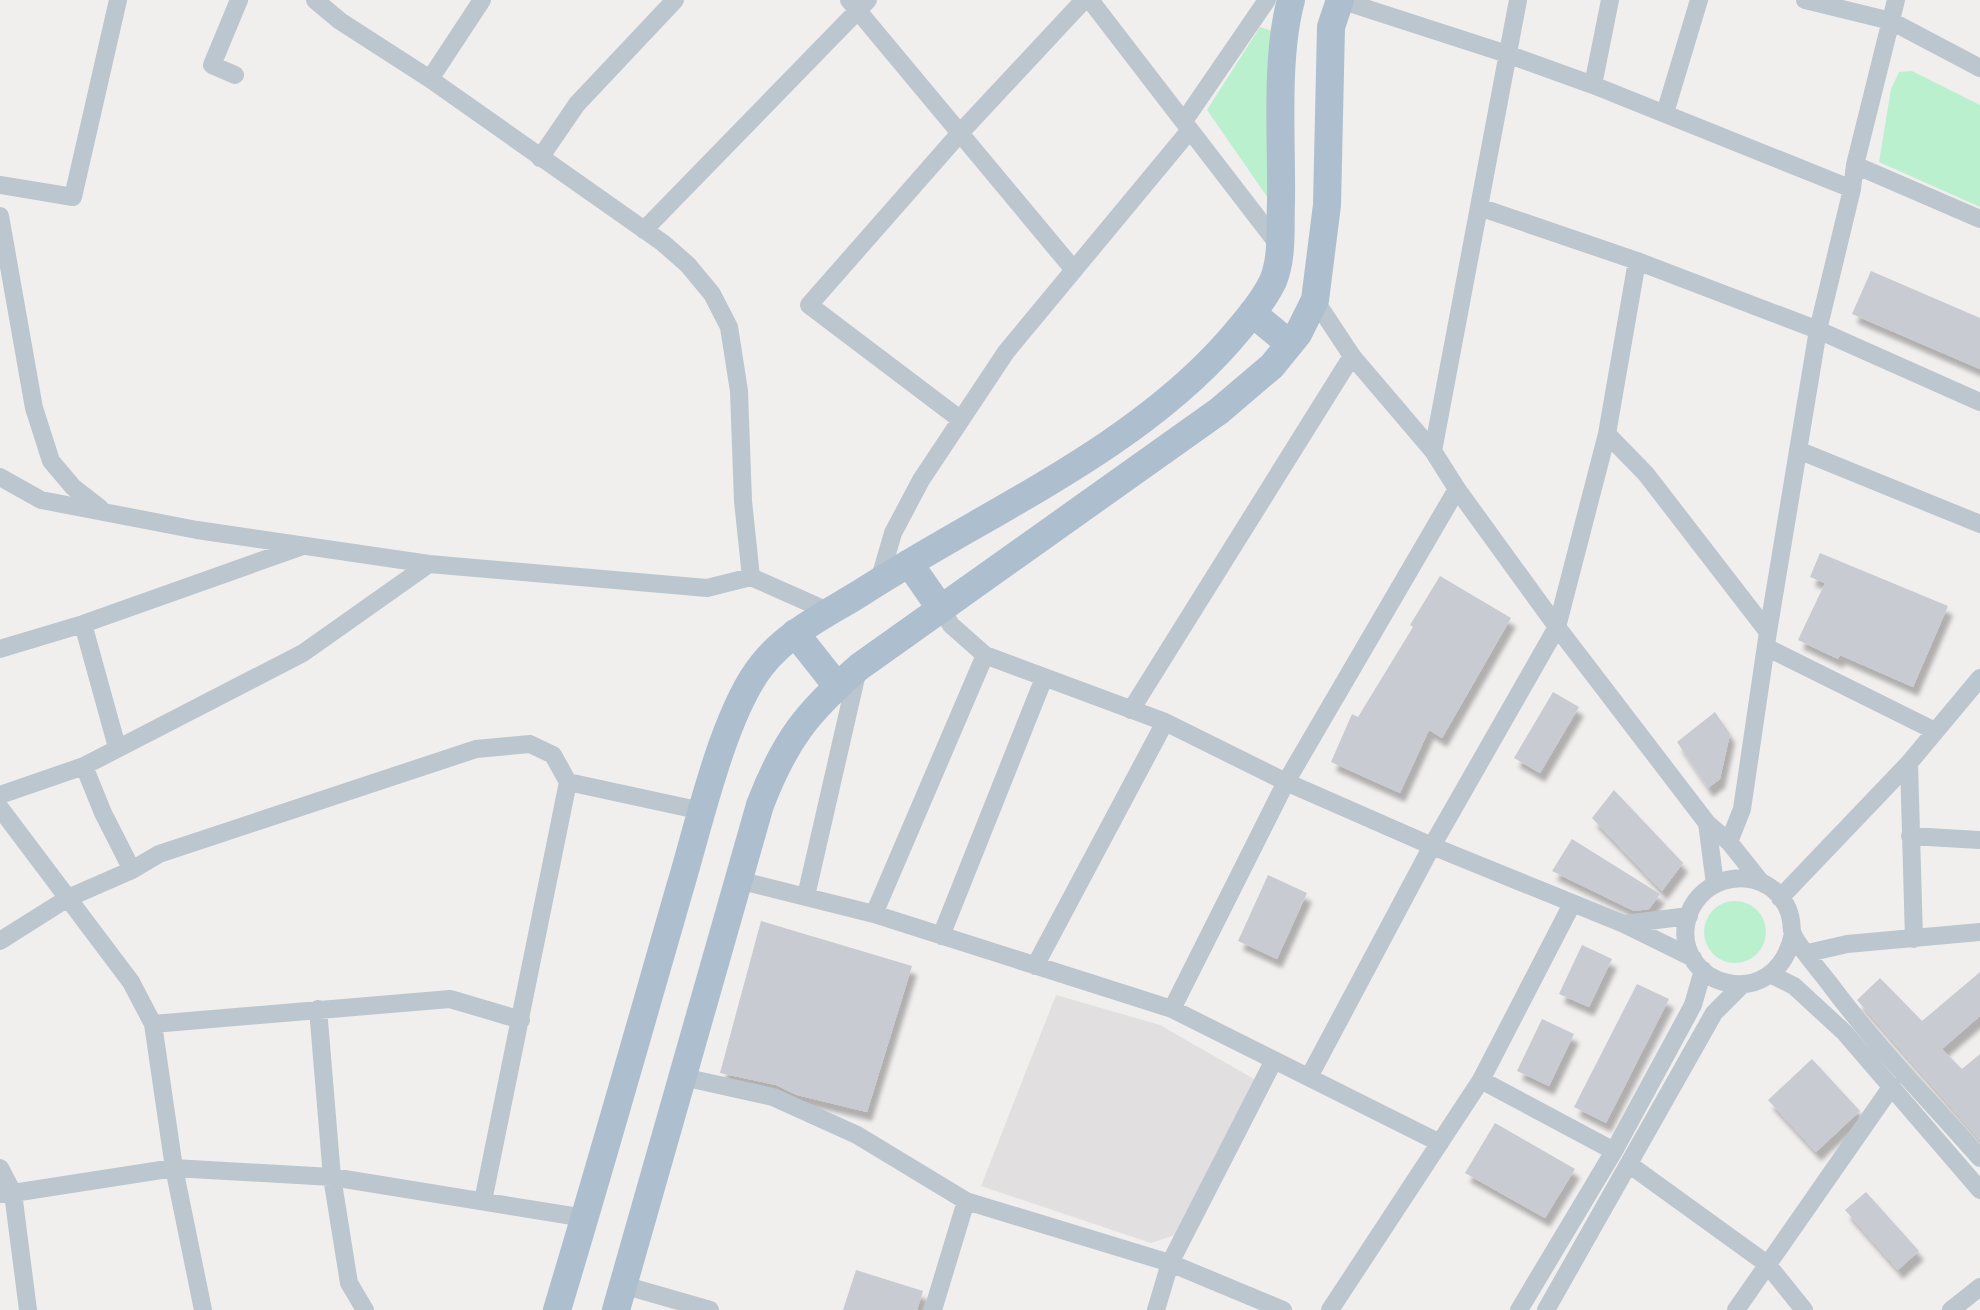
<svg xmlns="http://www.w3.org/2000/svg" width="1980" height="1310" viewBox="0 0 1980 1310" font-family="Helvetica,sans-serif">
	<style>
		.education { fill: #e2dfe0 }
		.green { fill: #bbf0cf }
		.building { fill: #c8cbd1; filter: url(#shadow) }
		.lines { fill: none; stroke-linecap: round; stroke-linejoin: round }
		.street { stroke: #bcc6ce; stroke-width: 18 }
		.primary { stroke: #adbece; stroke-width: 28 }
	</style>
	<defs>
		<filter id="shadow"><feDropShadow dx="5" dy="9" stdDeviation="2" flood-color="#0004"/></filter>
	</defs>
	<rect width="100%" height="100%" fill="#f1eeee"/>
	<path class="education" d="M 1056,995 L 1160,1025 L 1254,1079 L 1195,1207 L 1175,1235 L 1151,1243 L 981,1186 Z"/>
	<path class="green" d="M 1260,27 L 1272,31 L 1268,198 L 1207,110 Z
		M 1912,71 L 1980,105 L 1980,207 L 1879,162 L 1891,89 L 1899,72 Z
		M1704 932a31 31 0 1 1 62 0a31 31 0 1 1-62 0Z"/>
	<path class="building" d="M 1871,271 L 1980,318 L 1980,369 L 1852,314 Z
		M 1820,553 L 1948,606 L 1913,687 L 1840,655 L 1838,659 L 1798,640 L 1825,583 L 1810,577 Z
		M 1440,576 L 1511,618 L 1442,738 L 1429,730 L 1400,793 L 1331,762 L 1352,714 L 1358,717 L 1413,627 L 1410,625 Z
		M 1553,692 L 1579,707 L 1540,773 L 1514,758 Z
		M 1715,712 L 1730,734 L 1720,779 L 1708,788 L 1677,742 Z
		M 1614,790 L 1683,863 L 1662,891 L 1592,818 Z
		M 1572,839 L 1660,894 L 1649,909 L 1634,911 L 1552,871 Z
		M 1268,875 L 1307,893 L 1277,959 L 1238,941 Z
		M 761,921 L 912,966 L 867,1112 L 797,1095 L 776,1085 L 720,1073 Z
		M 1582,945 L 1612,959 L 1589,1007 L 1559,994 Z
		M 1980,972 L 1980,1016 L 1942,1049 L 1962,1069 L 1980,1054 L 1980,1140 L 1857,1000 L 1880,978 L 1922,1021 Z
		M 1637,984 L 1669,999 L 1606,1123 L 1574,1107 Z
		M 1542,1019 L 1574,1034 L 1549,1086 L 1517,1071 Z
		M 1812,1059 L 1860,1111 L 1816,1152 L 1768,1100 Z
		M 1495,1123 L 1575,1169 L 1545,1218 L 1465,1173 Z
		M 1866,1192 L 1919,1251 L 1898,1270 L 1845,1210 Z
		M 856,1270 L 923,1291 L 917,1310 L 843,1310 Z"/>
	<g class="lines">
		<path class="street" d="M 315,0 L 340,21 L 430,79 L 663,243 L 688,265 L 712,294 L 729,327 L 739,391 L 743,501 L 751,577
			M 849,0 L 1074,270
			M 1090,0 L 1280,247
			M 1340,0 L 1507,54 L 1593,85 L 1852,189
			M 1805,0 L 1891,21 L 1980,68
			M 235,75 L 212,65 L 239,0
			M 430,79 L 482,0
			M 1593,85 L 1610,0
			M 1665,113 L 1699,0
			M 1184,121 L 1267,0
			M 540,158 L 577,104 L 675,0
			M 1855,165 L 1980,219
			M 0,185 L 73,197 L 118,0
			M 1479,207 L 1637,261 L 1818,330 L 1980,402
			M 0,216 L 34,408 L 51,461 L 73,487 L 100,508
			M 644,230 L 868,0
			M 1315,300 L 1352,356 L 1433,451 L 1457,489 L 1557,627 L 1707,823 L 1729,842 L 1761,882
			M 961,420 L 809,305 L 960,133 L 1084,0
			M 1607,434 L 1646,474 L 1768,632
			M 1798,450 L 1980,524
			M 1433,451 L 1518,0
			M 0,477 L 41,500 L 197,530 L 429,564 L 707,588 L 751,577 L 830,612
			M 879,581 L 893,533 L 921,480 L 1006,352 L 1190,130
			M 941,609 L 951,625 L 985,655 L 1165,722 L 1286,782 L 1432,846 L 1624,924 L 1693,958
			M 83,624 L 117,747
			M 1766,647 L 1935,731
			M 0,649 L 83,624 L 300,547
			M 1131,710 L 1352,356
			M 1909,763 L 1914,939
			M 84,766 L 103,813 L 132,870
			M 568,782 L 702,811
			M 0,795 L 84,766 L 303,653 L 429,564
			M 0,808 L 131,982 L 153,1024 L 174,1168 L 203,1310
			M 1707,823 L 1715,884
			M 1910,836 L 1980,840
			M 1729,842 L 1742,809 L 1768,632 L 1818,330 L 1852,189 L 1855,165 L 1896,0
			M 738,880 L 874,914 L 1172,1009 L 1440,1143
			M 806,896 L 858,669
			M 1780,898 L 1909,763 L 1980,678
			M 874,914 L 985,655
			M 1624,924 L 1689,916
			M 1793,934 C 1775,1018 1671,985 1687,920 C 1696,882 1743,865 1774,890 C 1783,898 1790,910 1791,921 C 1792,925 1791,930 1793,934 C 1797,945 1820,971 1829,983 C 1874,1044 1930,1101 1980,1158
			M 941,936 L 1044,678
			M 0,941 L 68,898 L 132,870 L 159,854 L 476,749 L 530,744 L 553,755 L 568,782 L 483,1201
			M 1808,953 L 1847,944 L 1980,932
			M 1035,966 L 1165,722
			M 1770,974 L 1794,986 L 1844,1032 L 1980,1190
			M 318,1009 L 332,1177 L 349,1283 L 365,1310
			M 1172,1009 L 1286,782 L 1457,489
			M 153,1024 L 450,999 L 521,1020
			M 683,1077 L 773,1097 L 857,1135 L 966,1201 L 1170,1263 L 1283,1310
			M 1309,1077 L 1432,846 L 1557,627 L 1607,434 L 1637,261
			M 1481,1080 L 1614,1151
			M 1630,1165 L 1767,1264 L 1804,1310
			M 0,1168 L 13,1193 L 0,1194
			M 623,1285 L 710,1310
			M 28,1310 L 13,1193 L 174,1168 L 332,1177 L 585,1218
			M 933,1310 L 966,1201
			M 1156,1310 L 1170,1263 L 1274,1060
			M 1330,1310 L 1481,1080 L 1572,904
			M 1519,1310 L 1614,1151 L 1693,1005 L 1703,970
			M 1546,1310 L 1714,1013 L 1742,985
			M 1736,1310 L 1892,1086
			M 1951,1310 L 1980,1287"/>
		<path class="primary" d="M 1252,313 L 1290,344
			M 909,563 L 941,609
			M 795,633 L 837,686
			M 557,1310 C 600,1168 640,1026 681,884 C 699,824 724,712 762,665 C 787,633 825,615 859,594 C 982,514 1132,452 1230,340 C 1245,322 1263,302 1273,281 C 1283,257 1280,226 1281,201 C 1282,139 1275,59 1291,0
			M 616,1310 L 760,805 C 785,740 807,712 859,667 L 1219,411 L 1272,366 L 1298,334 L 1315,300 L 1327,205 L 1331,27 L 1340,0"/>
	</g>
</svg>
